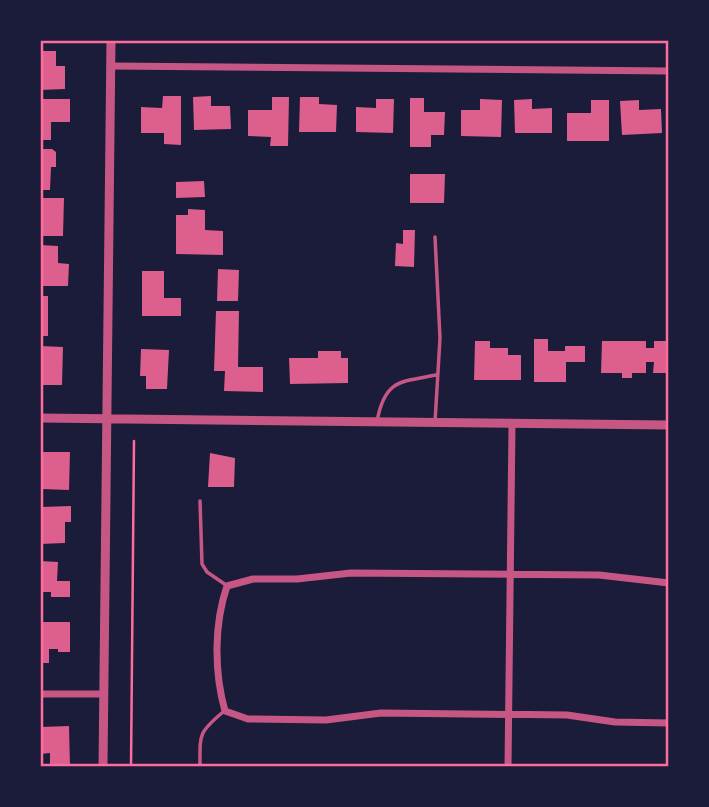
<svg xmlns="http://www.w3.org/2000/svg" width="709" height="807" viewBox="0 0 709 807" font-family="'Source Sans 3',sans-serif">
	<style>
		.building { fill: #dd5f8e }
		.lines { fill: none; stroke-linecap: round; stroke-linejoin: round }
		.path { stroke: #ff6b9d; stroke-width: 2.5 }
		.service { stroke: #c65784; stroke-width: 3.5 }
		.minor { stroke: #c65784; stroke-width: 7 }
		.tertiary { stroke: #c65784; stroke-width: 9 }
		.neatline { fill: none; stroke: #ff6b9d; stroke-width: 2.5 }
	</style>
	<rect width="100%" height="100%" fill="#1b1b3a"/>
	<path class="building" d="M 40,51 L 56,51 L 56,66 L 65,66 L 65,89 L 40,90 Z
		M 163,96 L 181,96 L 181,145 L 164,144 L 164,133 L 141,133 L 141,107 L 162,108 Z
		M 211,96 L 211,106 L 230,106 L 231,129 L 194,130 L 193,97 Z
		M 272,97 L 289,97 L 288,146 L 270,146 L 271,137 L 248,136 L 248,110 L 272,110 Z
		M 300,97 L 319,97 L 319,104 L 337,105 L 336,132 L 299,132 Z
		M 410,98 L 424,98 L 424,112 L 445,112 L 444,135 L 431,135 L 431,147 L 410,147 Z
		M 40,99 L 70,99 L 70,122 L 51,122 L 51,140 L 40,140 Z
		M 376,99 L 394,99 L 393,133 L 356,132 L 356,107 L 376,108 Z
		M 480,99 L 502,100 L 501,137 L 461,136 L 461,110 L 480,110 Z
		M 532,99 L 532,109 L 552,108 L 552,133 L 515,133 L 514,100 Z
		M 591,100 L 609,100 L 609,141 L 567,141 L 567,113 L 591,113 Z
		M 639,100 L 639,110 L 661,109 L 662,133 L 622,135 L 620,101 Z
		M 40,149 L 52,149 L 56,152 L 56,167 L 51,167 L 50,190 L 40,190 Z
		M 410,174 L 445,174 L 444,203 L 410,203 Z
		M 204,181 L 205,197 L 176,198 L 176,182 Z
		M 40,198 L 64,198 L 63,236 L 40,236 Z
		M 188,209 L 205,210 L 205,230 L 223,231 L 223,255 L 176,254 L 176,215 L 188,215 Z
		M 403,230 L 415,230 L 414,267 L 395,266 L 396,243 L 403,244 Z
		M 40,245 L 58,246 L 58,263 L 69,264 L 68,286 L 40,286 Z
		M 218,269 L 239,270 L 238,301 L 217,301 Z
		M 142,271 L 164,271 L 164,298 L 181,298 L 181,316 L 142,316 Z
		M 40,296 L 48,296 L 48,336 L 40,336 Z
		M 216,311 L 239,311 L 238,367 L 263,367 L 263,392 L 224,391 L 225,371 L 214,371 Z
		M 534,339 L 548,339 L 548,351 L 565,351 L 565,346 L 585,346 L 585,362 L 566,362 L 566,382 L 534,382 Z
		M 475,341 L 490,341 L 490,348 L 508,348 L 508,355 L 521,355 L 521,380 L 474,380 Z
		M 602,341 L 646,341 L 646,348 L 654,348 L 654,341 L 669,341 L 669,373 L 653,373 L 654,362 L 646,362 L 646,373 L 632,373 L 632,378 L 622,378 L 622,373 L 601,373 Z
		M 40,346 L 63,347 L 62,385 L 40,385 Z
		M 141,349 L 169,350 L 167,389 L 146,389 L 146,376 L 140,376 Z
		M 318,351 L 341,351 L 341,358 L 348,358 L 348,383 L 290,384 L 289,358 L 318,358 Z
		M 40,452 L 70,452 L 69,490 L 42,489 Z
		M 210,453 L 235,458 L 234,487 L 208,487 Z
		M 71,506 L 71,522 L 65,522 L 65,543 L 40,544 L 40,507 Z
		M 40,561 L 58,562 L 57,581 L 70,581 L 70,597 L 51,597 L 51,592 L 40,592 Z
		M 40,622 L 70,622 L 70,652 L 58,652 L 58,649 L 49,649 L 49,663 L 40,663 Z
		M 69,726 L 70,767 L 50,767 L 50,753 L 40,754 L 40,727 Z"/>
	<g class="lines">
		<path class="path" d="M 131,767 L 134,441"/>
		<path class="service" d="M 377,421 C 385,380 399,382 436,375
			M 435,422 L 440,338 L 435,237
			M 200,501 L 202,564 L 207,572 L 226,585
			M 200,767 C 200,734 198,733 223,712"/>
		<path class="minor" d="M 111,66 L 669,71
			M 669,583 L 599,575 L 351,573 L 297,579 L 253,579 L 227,586 C 214,624 214,672 225,711 L 248,719 L 326,720 L 381,713 L 567,715 L 615,722 L 669,723
			M 40,694 L 104,694
			M 508,767 L 512,425"/>
		<path class="tertiary" d="M 40,418 L 669,425
			M 103,767 L 111,40"/>
	</g>
	<rect width="709" height="807" fill="none" stroke="#1b1b3a" stroke-width="84"/>
	<rect x="42" y="42" width="625" height="723" class="neatline"/>
</svg>
